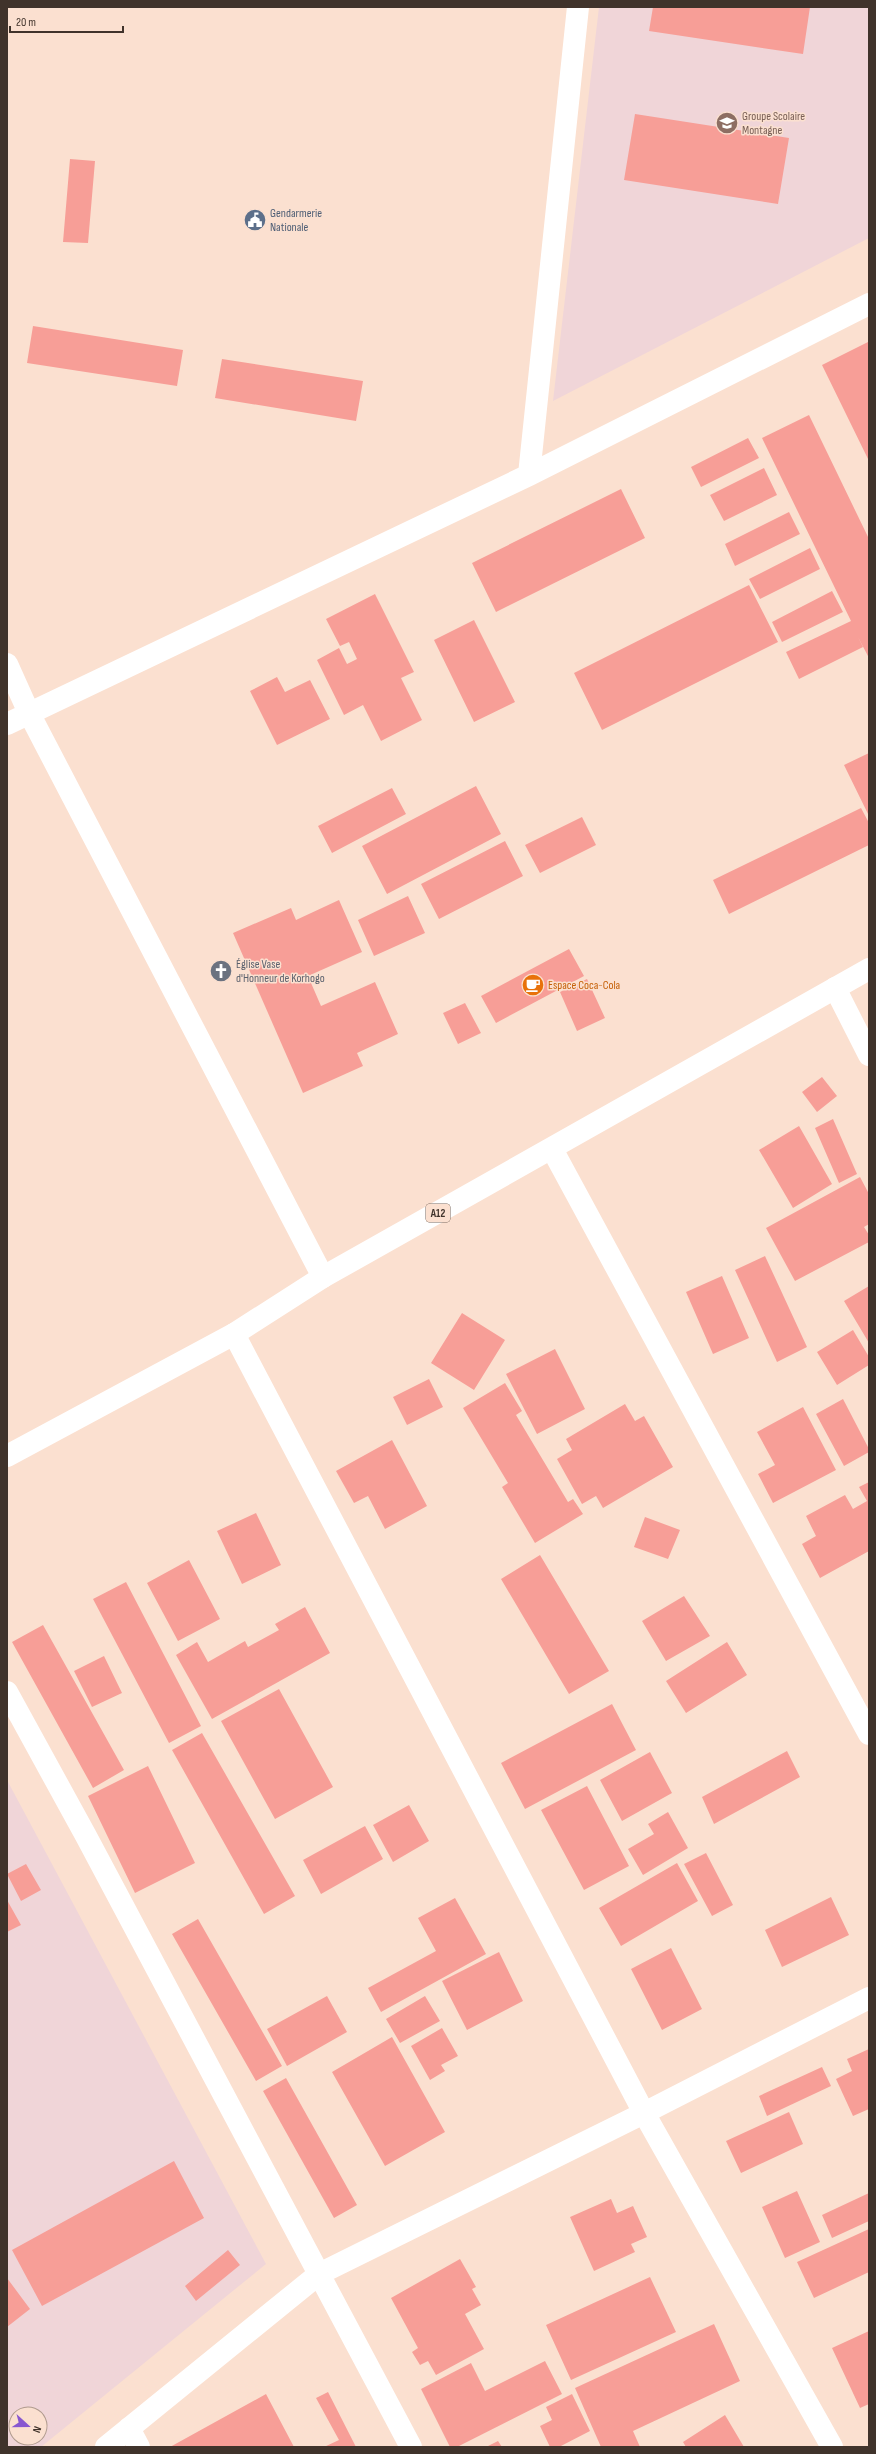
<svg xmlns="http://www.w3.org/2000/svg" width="876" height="2454" viewBox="0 0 876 2454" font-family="'Sofia Sans Condensed',sans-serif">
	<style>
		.education { fill: #f0d5d8; fill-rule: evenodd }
		.building { fill: #f79e97 }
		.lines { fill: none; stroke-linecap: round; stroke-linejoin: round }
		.minor { stroke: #fff; stroke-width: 22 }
		.major { stroke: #fff; stroke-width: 22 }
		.labels { text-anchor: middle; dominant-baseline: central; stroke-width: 3; stroke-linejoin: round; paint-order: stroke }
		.shield { fill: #fbe0d0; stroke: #78675c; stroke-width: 1 }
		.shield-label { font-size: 11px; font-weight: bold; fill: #40332b }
		.education-label { font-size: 12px; fill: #785e54; stroke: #fbe0d0; text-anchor: start }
		.service-label { font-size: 12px; fill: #4e5e75; stroke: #fbe0d0; text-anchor: start }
		.worship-label { font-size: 12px; fill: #5b616d; stroke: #fbe0d0; text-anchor: start }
		.food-label { font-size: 12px; fill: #c56008; stroke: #fbe0d0; text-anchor: start }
	</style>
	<rect width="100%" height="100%" fill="#fbe0d0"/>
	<path class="education" d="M 599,7 L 869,7 L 869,238 L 553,401 Z
		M 7,1780 L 266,2264 L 41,2447 L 7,2447 ZM 16,2414 L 40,2414 L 40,2438 L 16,2438 Z"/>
	<path class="building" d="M 653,7 L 810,7 L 803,54 L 649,31 Z
		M 635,114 L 789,138 L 778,204 L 624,180 Z
		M 70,159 L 95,161 L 88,243 L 63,242 Z
		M 33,326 L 183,350 L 177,386 L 27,363 Z
		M 868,342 L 869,345 L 869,461 L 822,365 Z
		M 222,359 L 363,381 L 356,421 L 215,398 Z
		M 809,415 L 869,539 L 869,658 L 858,637 L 863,647 L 799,679 L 786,652 L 851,621 L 762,438 Z
		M 748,438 L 759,458 L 701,487 L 691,467 Z
		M 764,468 L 777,495 L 724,521 L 710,495 Z
		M 621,489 L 645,538 L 496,612 L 472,563 Z
		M 789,512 L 800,534 L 735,566 L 725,544 Z
		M 810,548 L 820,569 L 760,599 L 749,579 Z
		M 749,585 L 778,642 L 602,730 L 574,673 Z
		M 832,591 L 843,612 L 782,642 L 772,622 Z
		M 375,594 L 414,672 L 401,678 L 422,720 L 381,741 L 363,705 L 344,715 L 317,660 L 339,648 L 347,664 L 357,659 L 349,642 L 340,646 L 326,619 Z
		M 474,620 L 515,702 L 474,722 L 434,640 Z
		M 277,677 L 285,692 L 310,680 L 330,719 L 277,745 L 250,691 Z
		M 869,753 L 869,816 L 844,765 Z
		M 476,786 L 501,834 L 387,894 L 362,846 Z
		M 392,788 L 406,814 L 332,853 L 318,826 Z
		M 861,808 L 869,823 L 869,845 L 729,914 L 713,880 Z
		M 582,817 L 596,845 L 540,873 L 525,845 Z
		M 505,841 L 523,876 L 439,919 L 421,884 Z
		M 408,896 L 425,933 L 374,956 L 358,920 Z
		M 339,900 L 362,952 L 308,976 L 321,1006 L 375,982 L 398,1034 L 357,1053 L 363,1066 L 303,1093 L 233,933 L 291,908 L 296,920 Z
		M 569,949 L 584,976 L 496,1023 L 481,996 Z
		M 587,979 L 605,1018 L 577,1031 L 560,992 Z
		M 465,1003 L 481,1033 L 458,1044 L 443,1013 Z
		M 822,1077 L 837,1096 L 817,1112 L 802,1092 Z
		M 833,1119 L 857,1174 L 839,1183 L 815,1128 Z
		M 799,1126 L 832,1184 L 793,1208 L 759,1150 Z
		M 860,1177 L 869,1194 L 869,1224 L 864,1227 L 869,1235 L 869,1242 L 795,1281 L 766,1228 Z
		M 765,1256 L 807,1347 L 777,1362 L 735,1270 Z
		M 722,1276 L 749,1338 L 713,1354 L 686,1292 Z
		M 869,1286 L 869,1343 L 844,1301 Z
		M 462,1313 L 505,1340 L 474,1390 L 431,1363 Z
		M 853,1330 L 869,1357 L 869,1365 L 837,1385 L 817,1352 Z
		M 555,1349 L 585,1409 L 537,1434 L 506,1374 Z
		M 429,1379 L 443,1407 L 407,1425 L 393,1397 Z
		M 505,1383 L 522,1411 L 516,1415 L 568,1502 L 573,1499 L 583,1514 L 535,1543 L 502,1487 L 508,1483 L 463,1408 Z
		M 843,1399 L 869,1449 L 869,1452 L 844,1466 L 816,1414 Z
		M 625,1404 L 635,1421 L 644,1416 L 673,1467 L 603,1508 L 596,1496 L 582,1504 L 557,1459 L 572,1450 L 566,1439 Z
		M 803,1407 L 836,1470 L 773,1503 L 758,1474 L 775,1465 L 757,1432 Z
		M 392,1440 L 427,1506 L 385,1529 L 368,1496 L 354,1503 L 336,1471 Z
		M 869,1482 L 869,1551 L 820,1578 L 802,1544 L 816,1536 L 806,1516 L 845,1495 L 853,1509 L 867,1501 L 859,1487 Z
		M 256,1513 L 281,1565 L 242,1584 L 217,1531 Z
		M 645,1517 L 680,1530 L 668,1559 L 634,1547 Z
		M 540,1555 L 609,1671 L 569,1694 L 501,1579 Z
		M 189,1560 L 220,1619 L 178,1641 L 147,1583 Z
		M 126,1582 L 201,1726 L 169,1743 L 93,1599 Z
		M 684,1596 L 710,1636 L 666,1661 L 642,1621 Z
		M 305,1607 L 330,1653 L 212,1719 L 176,1655 L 197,1642 L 208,1662 L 245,1641 L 248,1647 L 279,1630 L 275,1624 Z
		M 43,1625 L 124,1770 L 93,1788 L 12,1642 Z
		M 727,1642 L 747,1675 L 686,1713 L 666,1681 Z
		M 104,1656 L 122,1693 L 92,1707 L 74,1671 Z
		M 279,1689 L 333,1787 L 275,1819 L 221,1721 Z
		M 612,1704 L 636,1750 L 525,1809 L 501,1763 Z
		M 202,1733 L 295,1896 L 264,1914 L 172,1750 Z
		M 787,1751 L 800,1777 L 714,1824 L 702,1797 Z
		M 650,1752 L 672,1793 L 622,1821 L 600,1780 Z
		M 148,1766 L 195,1863 L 135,1893 L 88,1796 Z
		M 587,1786 L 629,1866 L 584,1890 L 541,1810 Z
		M 409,1805 L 429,1841 L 393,1862 L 373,1825 Z
		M 668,1812 L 688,1848 L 643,1875 L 628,1849 L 654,1834 L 648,1824 Z
		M 365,1826 L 383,1859 L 321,1894 L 303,1860 Z
		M 706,1853 L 733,1905 L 712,1916 L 684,1864 Z
		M 677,1863 L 698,1901 L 621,1946 L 599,1908 Z
		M 26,1864 L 41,1890 L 21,1901 L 7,1874 Z
		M 831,1897 L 849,1935 L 782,1967 L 765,1930 Z
		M 455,1898 L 486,1954 L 381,2012 L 368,1988 L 436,1951 L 418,1918 Z
		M 7,1900 L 21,1925 L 7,1932 Z
		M 198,1919 L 282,2066 L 256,2081 L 172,1934 Z
		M 671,1948 L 702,2009 L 662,2030 L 631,1969 Z
		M 499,1952 L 523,2001 L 467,2030 L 442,1981 Z
		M 327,1996 L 347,2032 L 287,2066 L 267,2029 Z
		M 425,1996 L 440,2021 L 400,2043 L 386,2019 Z
		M 442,2028 L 458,2056 L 441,2065 L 445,2071 L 430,2080 L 411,2046 Z
		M 392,2037 L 445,2132 L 385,2166 L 332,2072 Z
		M 869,2049 L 869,2109 L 853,2116 L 836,2079 L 852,2071 L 847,2059 Z
		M 822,2067 L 831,2086 L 767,2116 L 759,2096 Z
		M 286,2078 L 357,2205 L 334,2218 L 263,2091 Z
		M 789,2112 L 803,2144 L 741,2173 L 726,2141 Z
		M 174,2161 L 204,2218 L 42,2306 L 12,2250 Z
		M 797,2191 L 820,2242 L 785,2258 L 762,2207 Z
		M 869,2193 L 869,2221 L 832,2238 L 822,2215 Z
		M 611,2199 L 617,2213 L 633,2206 L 647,2237 L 631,2244 L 635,2252 L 594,2271 L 570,2217 Z
		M 869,2229 L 869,2272 L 814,2298 L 797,2262 Z
		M 228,2250 L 240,2265 L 196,2301 L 185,2286 Z
		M 460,2259 L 476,2287 L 472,2289 L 481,2305 L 465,2314 L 484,2349 L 436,2375 L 428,2361 L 420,2365 L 412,2352 L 418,2348 L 391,2298 Z
		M 650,2277 L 676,2332 L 571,2380 L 546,2325 Z
		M 7,2278 L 30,2309 L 7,2327 Z
		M 714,2324 L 740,2381 L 633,2431 L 640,2447 L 601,2447 L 575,2388 Z
		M 869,2331 L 869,2404 L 860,2408 L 832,2348 Z
		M 545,2361 L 562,2394 L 457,2447 L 450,2447 L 421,2389 L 471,2363 L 485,2391 Z
		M 328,2392 L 356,2447 L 324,2447 L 339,2440 L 316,2398 Z
		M 266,2394 L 294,2447 L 170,2447 Z
		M 572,2394 L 590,2431 L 559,2447 L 550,2447 L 540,2426 L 552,2420 L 546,2407 Z
		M 725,2415 L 744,2447 L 686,2447 L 683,2442 Z
		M 498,2441 L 502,2447 L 486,2447 Z"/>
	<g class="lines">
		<path class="minor" d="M 529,475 L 578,7
			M 7,664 L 29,713 L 323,1277
			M 7,724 L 529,475 L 869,304
			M 835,988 L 869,1055
			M 552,1149 L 869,1734
			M 234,1334 L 644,2113 L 832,2447
			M 7,1692 L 86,1836 L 411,2447
			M 129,2428 L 139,2447
			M 106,2447 L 319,2274 L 644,2113 L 869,1998"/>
		<path class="major" d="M 7,1456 L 234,1334 L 323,1277 L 869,969"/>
	</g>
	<defs>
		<g id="school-disc" transform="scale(1.15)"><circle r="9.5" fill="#8d6e63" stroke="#fbe0d0"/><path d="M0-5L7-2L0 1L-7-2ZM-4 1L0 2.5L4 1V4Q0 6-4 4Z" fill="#fff"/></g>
		<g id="civic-disc" transform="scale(1.15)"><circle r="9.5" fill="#5c6f8a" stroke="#fbe0d0"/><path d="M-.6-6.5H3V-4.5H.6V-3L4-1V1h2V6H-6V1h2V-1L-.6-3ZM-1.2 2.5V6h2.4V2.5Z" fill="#fff"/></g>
		<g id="church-disc" transform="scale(1.15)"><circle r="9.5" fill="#6b7280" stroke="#fbe0d0"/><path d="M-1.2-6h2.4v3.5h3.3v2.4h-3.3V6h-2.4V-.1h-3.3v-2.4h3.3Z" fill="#fff"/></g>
		<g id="cafe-disc" transform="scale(1.15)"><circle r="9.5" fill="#e8710a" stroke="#fbe0d0"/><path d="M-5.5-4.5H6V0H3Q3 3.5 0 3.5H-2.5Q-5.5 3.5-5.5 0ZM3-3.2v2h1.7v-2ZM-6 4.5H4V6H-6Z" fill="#fff"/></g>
	</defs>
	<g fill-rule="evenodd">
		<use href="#school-disc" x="727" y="123"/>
		<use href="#civic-disc" x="255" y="220"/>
		<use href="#church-disc" x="221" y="971"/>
		<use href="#cafe-disc" x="533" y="985"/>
	</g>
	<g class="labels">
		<rect class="shield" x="426" y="1204" width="24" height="18" rx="3"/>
		<g class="shield-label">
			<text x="438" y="1213">A12</text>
		</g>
		<g class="education-label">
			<text x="742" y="116">Groupe Scolaire<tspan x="742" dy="14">Montagne</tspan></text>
		</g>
		<g class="service-label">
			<text x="270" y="213">Gendarmerie<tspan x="270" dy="14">Nationale</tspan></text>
		</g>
		<g class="worship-label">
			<text x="236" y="964">Église Vase<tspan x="236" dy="14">d'Honneur de Korhogo</tspan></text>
		</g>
		<g class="food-label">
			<text x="548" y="985">Espace Coca-Cola</text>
		</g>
	</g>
	<rect width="876" height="2454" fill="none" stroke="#40332b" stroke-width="16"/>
	<g transform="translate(28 2426) rotate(111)"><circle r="19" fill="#fbe0d0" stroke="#b09b8e"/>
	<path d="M0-3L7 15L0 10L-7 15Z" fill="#8857d0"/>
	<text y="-6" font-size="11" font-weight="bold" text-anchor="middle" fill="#40332b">N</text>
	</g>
	<path d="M10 26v6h113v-6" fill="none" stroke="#40332b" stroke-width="2"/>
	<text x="16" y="26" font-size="12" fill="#40332b" stroke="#fbe0d0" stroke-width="3" paint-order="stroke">20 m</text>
</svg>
